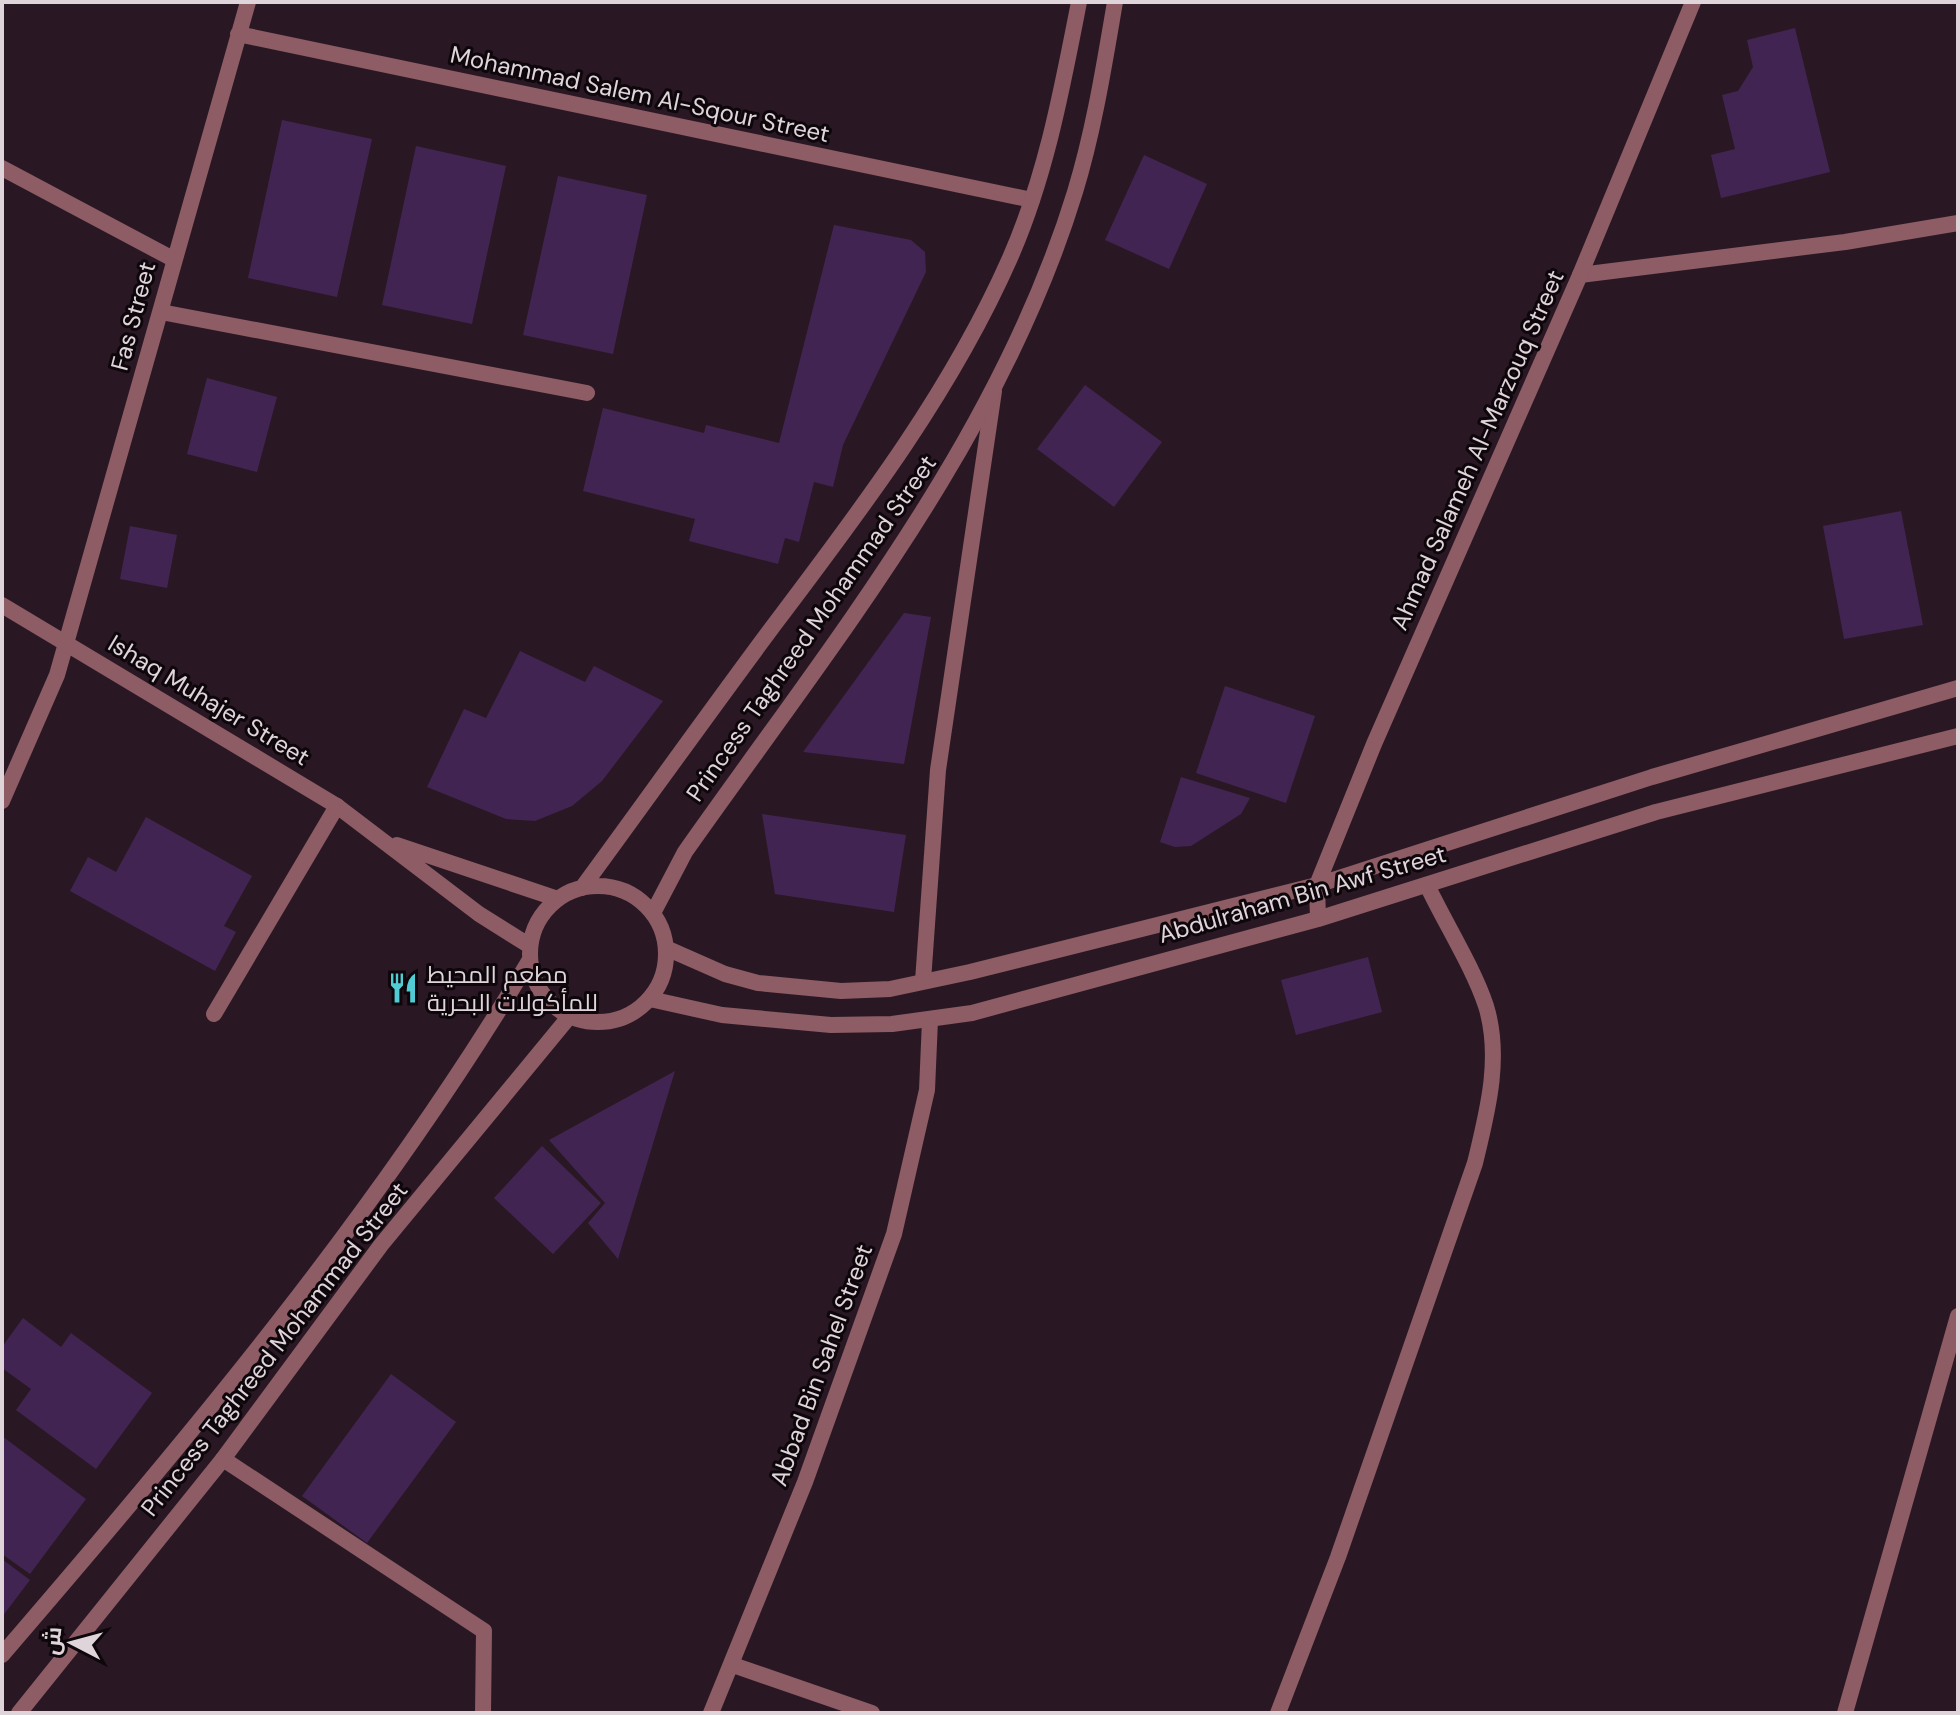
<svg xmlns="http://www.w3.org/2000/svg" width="1960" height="1715" viewBox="0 0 1960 1715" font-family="'DM Sans',Cairo,sans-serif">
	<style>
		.building { fill: #422452 }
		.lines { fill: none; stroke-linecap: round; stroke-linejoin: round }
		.service { stroke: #8d5c64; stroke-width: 16 }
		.minor { stroke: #8d5c64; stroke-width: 16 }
		.tertiary { stroke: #8d5c64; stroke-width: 16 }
		.labels { text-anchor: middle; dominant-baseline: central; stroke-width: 6; stroke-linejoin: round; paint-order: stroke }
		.street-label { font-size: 24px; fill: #e0d4db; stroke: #0d060a }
		.poi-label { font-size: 24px; fill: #e0d4db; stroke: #0d060a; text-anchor: start }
	</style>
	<rect width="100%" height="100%" fill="#291823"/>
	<path class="building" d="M 1795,28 L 1830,172 L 1721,198 L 1711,155 L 1735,149 L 1722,95 L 1738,91 L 1753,67 L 1747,40 Z
		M 282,120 L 372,139 L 337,297 L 248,278 Z
		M 416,146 L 506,166 L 472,324 L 382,305 Z
		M 1144,155 L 1207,184 L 1169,269 L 1105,240 Z
		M 558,176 L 647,195 L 613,354 L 523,335 Z
		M 834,225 L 911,240 L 925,252 L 926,272 L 843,445 L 833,487 L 814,482 L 799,542 L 785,538 L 778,564 L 689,541 L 695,519 L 583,491 L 603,408 L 704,433 L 706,425 L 779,443 Z
		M 207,378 L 277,397 L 257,472 L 187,454 Z
		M 1085,385 L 1162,442 L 1114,507 L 1037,449 Z
		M 1901,511 L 1923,625 L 1844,639 L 1823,526 Z
		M 130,526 L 177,535 L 167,588 L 120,579 Z
		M 904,613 L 931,617 L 904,764 L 803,752 Z
		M 520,651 L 585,682 L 594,666 L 663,701 L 602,781 L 572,806 L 535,821 L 506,819 L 427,787 L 464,709 L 486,718 Z
		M 1225,686 L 1315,716 L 1286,803 L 1196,773 Z
		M 1181,777 L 1250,798 L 1241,814 L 1191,846 L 1175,847 L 1160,842 Z
		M 762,814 L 906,835 L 894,912 L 775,894 Z
		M 146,817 L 252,876 L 224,926 L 236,932 L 215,971 L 70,891 L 88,857 L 116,872 Z
		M 1368,957 L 1382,1012 L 1296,1035 L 1281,980 Z
		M 675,1071 L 618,1259 L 588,1223 L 605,1203 L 549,1140 Z
		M 542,1146 L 601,1203 L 553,1254 L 494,1198 Z
		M 23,1318 L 61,1347 L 71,1333 L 152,1393 L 96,1469 L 16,1410 L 31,1389 L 2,1368 L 2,1347 Z
		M 391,1374 L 456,1422 L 367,1543 L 302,1496 Z
		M 2,1436 L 86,1499 L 30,1574 L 2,1554 Z
		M 2,1559 L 30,1580 L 2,1617 Z"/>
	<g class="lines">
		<path class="service" d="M 214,1014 L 337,806
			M 223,1459 L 484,1631 L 483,1713"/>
		<path class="minor" d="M 238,34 L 1032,200
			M 2,168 L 173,259
			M 1580,275 L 1845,242 L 1958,223
			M 161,312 L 587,393
			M 2,801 L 57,675 L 248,2
			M 923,981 L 938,770 L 994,391
			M 733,1665 L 872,1713
			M 711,1713 L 805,1482 L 894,1234 L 927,1090 L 930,1020
			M 1278,1713 L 1338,1557 L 1475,1163 C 1487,1113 1502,1058 1486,1006 C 1473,967 1445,923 1427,885
			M 1845,1713 L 1958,1316"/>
		<path class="tertiary" d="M 2,605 L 337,806 L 479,914 L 530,946
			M 397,845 L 558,899
			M530 954a68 68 0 1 1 136 0a68 68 0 1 1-136 0Z
			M 582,888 C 645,802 707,715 771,629 C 860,511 950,394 1010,258 C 1046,176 1062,89 1079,2
			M 653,913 L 685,852 C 832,643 999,440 1075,192 C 1094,130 1104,66 1115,2
			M 1318,919 L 1317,885 L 1374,744 L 1580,275 L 1693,2
			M 666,948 L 725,974 L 758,983 L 841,991 L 890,989 L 970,972 L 1317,885 L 1652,777 L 1958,688
			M 650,999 L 722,1015 L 831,1025 L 892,1024 L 972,1013 L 1318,919 L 1656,812 L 1958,736
			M 2,1655 C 191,1435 380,1211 529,961
			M 19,1713 L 223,1459 L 381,1245 L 569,1017"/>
	</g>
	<defs>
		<g id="restaurant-bare" transform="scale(2.4)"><path d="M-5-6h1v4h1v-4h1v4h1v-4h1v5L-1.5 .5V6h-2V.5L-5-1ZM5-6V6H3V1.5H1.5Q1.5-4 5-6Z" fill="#51ccd5" stroke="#0d060a" stroke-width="2.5" paint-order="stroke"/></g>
	</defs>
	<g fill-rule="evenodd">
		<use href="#restaurant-bare" x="403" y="988"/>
	</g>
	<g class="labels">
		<g class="street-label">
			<text transform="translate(640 94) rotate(12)">Mohammad Salem Al-Sqour Street</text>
			<text transform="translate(133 316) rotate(-75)">Fas Street</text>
			<text transform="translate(1477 450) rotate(-66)">Ahmad Salameh Al-Marzouq Street</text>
			<text transform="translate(811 628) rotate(-55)">Princess Taghreed Mohammad Street</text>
			<text transform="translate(209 700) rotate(31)">Ishaq Muhajer Street</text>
			<text transform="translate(1302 894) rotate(-16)">Abdulraham Bin Awf Street</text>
			<text transform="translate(274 1349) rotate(-52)">Princess Taghreed Mohammad Street</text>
			<text transform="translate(821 1365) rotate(-70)">Abbad Bin Sahel Street</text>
		</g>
		<g class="poi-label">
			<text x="427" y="974">مطعم المحيط<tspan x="427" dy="28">للمأكولات البحرية</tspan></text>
		</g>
	</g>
	<rect width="1960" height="1715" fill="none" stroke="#e0d4db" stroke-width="8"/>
	<g transform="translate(72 1643) rotate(276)" stroke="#0d060a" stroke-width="6" paint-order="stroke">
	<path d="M0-6L14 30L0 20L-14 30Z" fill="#e0d4db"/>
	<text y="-12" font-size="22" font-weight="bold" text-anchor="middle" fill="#e0d4db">ش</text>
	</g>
</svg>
